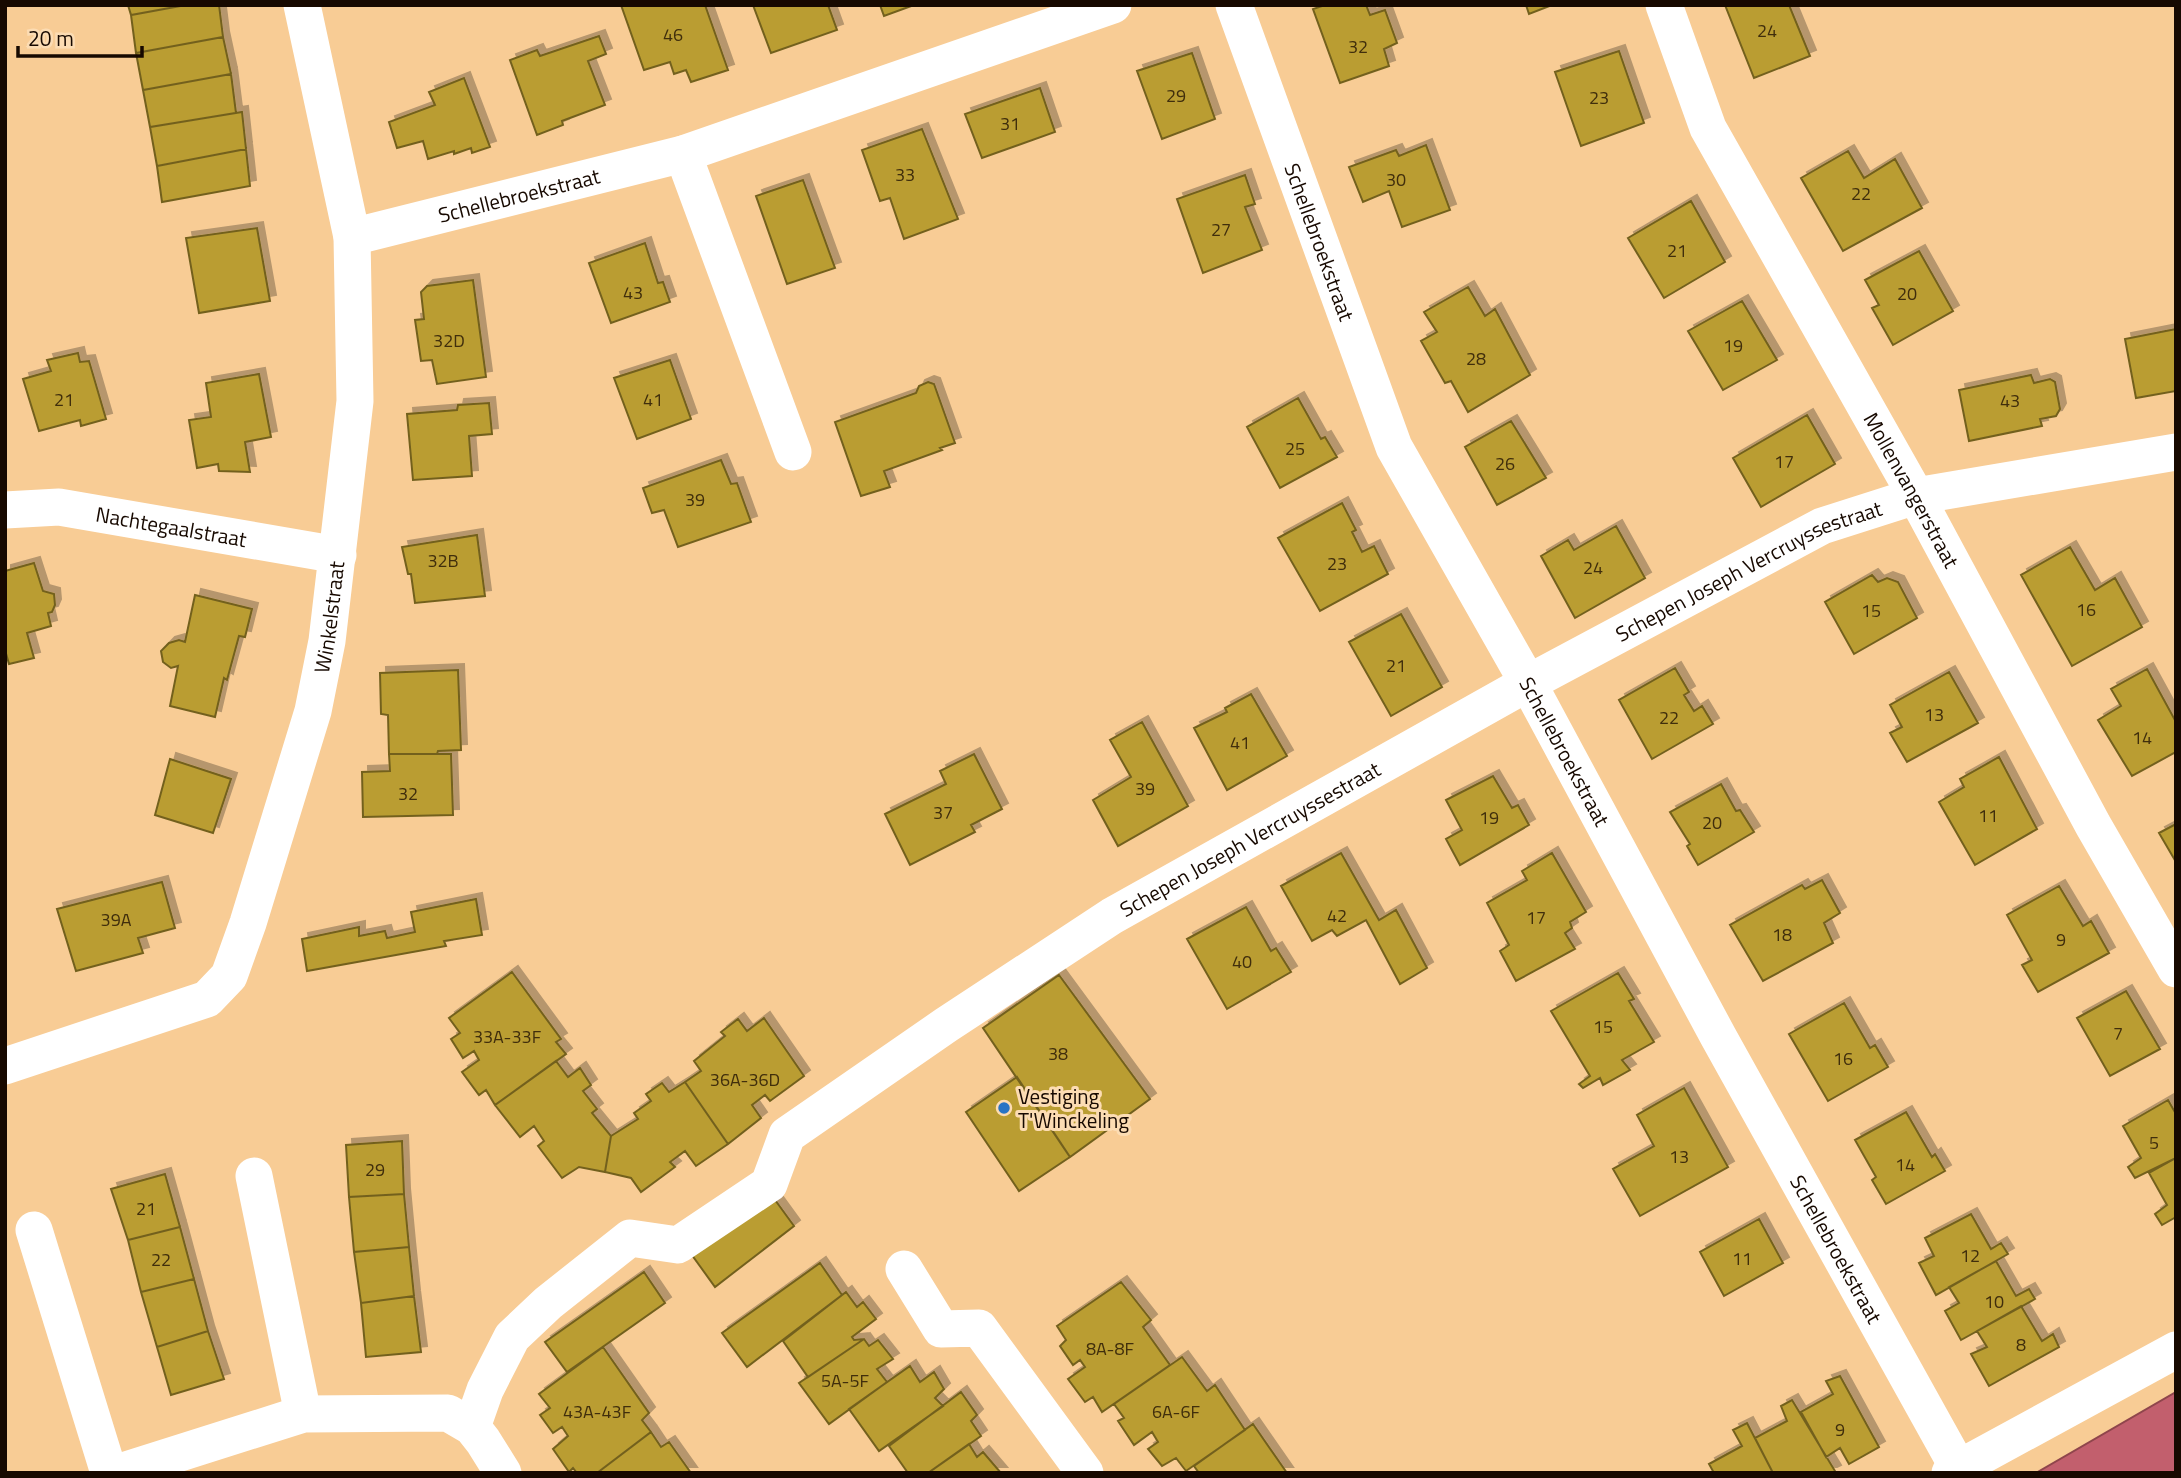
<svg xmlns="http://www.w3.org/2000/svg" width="2181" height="1478" viewBox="0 0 2181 1478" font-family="'Titillium Web',sans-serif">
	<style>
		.water { fill: #c25f6d; stroke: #8f454c; stroke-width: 2 }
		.building { fill: #ba9d32; stroke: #73611f; stroke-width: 2; filter: url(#shadow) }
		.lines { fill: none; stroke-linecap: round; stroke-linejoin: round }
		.street { stroke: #fff; stroke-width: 37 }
		.poi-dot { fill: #2874c4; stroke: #fcdcb3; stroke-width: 2.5 }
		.labels { text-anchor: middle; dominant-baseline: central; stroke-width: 6; stroke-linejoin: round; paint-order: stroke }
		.number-label { font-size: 18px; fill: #402e0c }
		.street-label { font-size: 21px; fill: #170900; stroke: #fcdcb3 }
		.poi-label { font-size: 21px; fill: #170900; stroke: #fcdcb3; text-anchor: start }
	</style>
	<defs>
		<filter id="shadow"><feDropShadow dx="6" dy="-6" stdDeviation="0" flood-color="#0004"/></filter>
	</defs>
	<rect width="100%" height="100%" fill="#f8cc95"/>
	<path class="water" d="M 2176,1392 L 2176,1473 L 2036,1473 Z"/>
	<path class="building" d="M 128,5 L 186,5 L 131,15 Z
		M 186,5 L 219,5 L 223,37 L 136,53 L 131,15 Z
		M 621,5 L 705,5 L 728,70 L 691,82 L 686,70 L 674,74 L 670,62 L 644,70 Z
		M 753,5 L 828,5 L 837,30 L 771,53 Z
		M 880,5 L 914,5 L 884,16 Z
		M 1325,5 L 1366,5 L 1370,15 L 1385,10 L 1397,43 L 1384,49 L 1389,66 L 1340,83 L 1313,9 Z
		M 1526,5 L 1552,5 L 1529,14 Z
		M 1725,5 L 1789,5 L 1810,56 L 1754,78 Z
		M 599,36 L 606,54 L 588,61 L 605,105 L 562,121 L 563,125 L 537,135 L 510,60 L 537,50 L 540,56 Z
		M 223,37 L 231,74 L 143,90 L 136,53 Z
		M 1619,51 L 1644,123 L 1581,146 L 1555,72 Z
		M 1192,53 L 1215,119 L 1162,139 L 1137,71 Z
		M 231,74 L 236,113 L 150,127 L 143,90 Z
		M 464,78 L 490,147 L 472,153 L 471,148 L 454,154 L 454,151 L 428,159 L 423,141 L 397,148 L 389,122 L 435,105 L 429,92 Z
		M 1040,88 L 1055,132 L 982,158 L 965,114 Z
		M 242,112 L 246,149 L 157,166 L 150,127 Z
		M 922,129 L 958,219 L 904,239 L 890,198 L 880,201 L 862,150 Z
		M 1426,145 L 1450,210 L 1402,227 L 1389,191 L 1363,202 L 1349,167 L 1396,150 L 1399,156 Z
		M 246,149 L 250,186 L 162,202 L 157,166 Z
		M 1848,151 L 1864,178 L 1895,159 L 1922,208 L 1843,251 L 1801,178 Z
		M 1245,175 L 1255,204 L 1245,207 L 1262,250 L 1203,273 L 1177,199 Z
		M 803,180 L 835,268 L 787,284 L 756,196 Z
		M 1691,201 L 1725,262 L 1664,298 L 1628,238 Z
		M 257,228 L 270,301 L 199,313 L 186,238 Z
		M 645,243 L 658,283 L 663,282 L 670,302 L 611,323 L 589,263 Z
		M 1919,251 L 1953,311 L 1893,345 L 1872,308 L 1879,305 L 1865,280 Z
		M 473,280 L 486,377 L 437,384 L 432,360 L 421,361 L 415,320 L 424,319 L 421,292 L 427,286 Z
		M 1468,287 L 1485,316 L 1495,309 L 1530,375 L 1468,412 L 1451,381 L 1445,383 L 1421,341 L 1437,332 L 1424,312 Z
		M 1742,301 L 1777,360 L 1723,390 L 1688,331 Z
		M 2176,329 L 2176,391 L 2136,398 L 2125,339 Z
		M 78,353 L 80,362 L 89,361 L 106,419 L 81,426 L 80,420 L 39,431 L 23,379 L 51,371 L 47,360 Z
		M 670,360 L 691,419 L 637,439 L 614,378 Z
		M 259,374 L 271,437 L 245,442 L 250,472 L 219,471 L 218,464 L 197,468 L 189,420 L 211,417 L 206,383 Z
		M 2031,375 L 2034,383 L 2050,379 L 2055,382 L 2060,409 L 2056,416 L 2040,419 L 2042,426 L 1969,441 L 1959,390 Z
		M 928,382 L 934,384 L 955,443 L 940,448 L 942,450 L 884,471 L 890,487 L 861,496 L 835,422 L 916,393 L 919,386 Z
		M 1298,398 L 1321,439 L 1325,437 L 1337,457 L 1280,488 L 1247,427 Z
		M 489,403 L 492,434 L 469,436 L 472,476 L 413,480 L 407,414 L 457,410 L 458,405 Z
		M 1807,415 L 1835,464 L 1761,507 L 1733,458 Z
		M 1511,421 L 1546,478 L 1497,505 L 1465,447 Z
		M 721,460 L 731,484 L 737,483 L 751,522 L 678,547 L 664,510 L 652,513 L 643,488 Z
		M 1342,503 L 1356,530 L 1352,532 L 1362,552 L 1374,546 L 1388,574 L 1320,611 L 1278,538 Z
		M 1616,526 L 1645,578 L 1575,618 L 1541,556 L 1568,540 L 1574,550 Z
		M 477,535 L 485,596 L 415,603 L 411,574 L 408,574 L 402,547 Z
		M 2070,547 L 2095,590 L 2115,578 L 2142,627 L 2072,666 L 2021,575 Z
		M 34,563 L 43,591 L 54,594 L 55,605 L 52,612 L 48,613 L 51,626 L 27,633 L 34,658 L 9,664 L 5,650 L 5,571 Z
		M 1872,575 L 1878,582 L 1887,578 L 1898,582 L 1917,618 L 1854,654 L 1825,602 Z
		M 195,595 L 252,609 L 245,637 L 239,636 L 227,680 L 224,678 L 215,717 L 170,706 L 178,666 L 171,668 L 163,662 L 161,651 L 169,643 L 179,640 L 185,642 Z
		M 1401,614 L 1442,687 L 1391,716 L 1349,642 Z
		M 1675,668 L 1689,692 L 1684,695 L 1694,711 L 1702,706 L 1713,724 L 1652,759 L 1619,700 Z
		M 2147,669 L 2176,722 L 2176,752 L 2132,776 L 2098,720 L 2121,706 L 2111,689 Z
		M 458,670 L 461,750 L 438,751 L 437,754 L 389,754 L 388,715 L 381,714 L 380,673 Z
		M 1949,672 L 1978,723 L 1907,762 L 1890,733 L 1902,727 L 1890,705 Z
		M 1251,694 L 1287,756 L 1227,790 L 1194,728 L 1227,712 L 1225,708 Z
		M 1142,722 L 1188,806 L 1118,846 L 1093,800 L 1131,777 L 1110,740 Z
		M 389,754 L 451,754 L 453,815 L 363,817 L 362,772 L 390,771 Z
		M 974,754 L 1002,809 L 971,825 L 975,832 L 910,865 L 885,814 L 946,784 L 940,771 Z
		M 1999,757 L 2037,829 L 1975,865 L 1939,802 L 1964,787 L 1960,779 Z
		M 170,759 L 231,779 L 213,833 L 155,815 Z
		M 1493,776 L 1512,808 L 1518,805 L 1529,825 L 1460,865 L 1446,839 L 1462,830 L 1446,800 Z
		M 1721,784 L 1736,811 L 1740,810 L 1754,832 L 1698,865 L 1687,846 L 1690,844 L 1670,812 Z
		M 2176,824 L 2176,862 L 2159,833 Z
		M 1341,853 L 1379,920 L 1396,910 L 1427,968 L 1400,984 L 1366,920 L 1337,936 L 1332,930 L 1312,941 L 1281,886 Z
		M 1552,853 L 1586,912 L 1570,922 L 1572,928 L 1565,933 L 1575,949 L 1516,981 L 1500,951 L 1509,945 L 1487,903 L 1527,880 L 1522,871 Z
		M 1822,880 L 1840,913 L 1824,923 L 1833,943 L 1763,981 L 1730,925 L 1802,885 L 1805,889 Z
		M 162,882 L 175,928 L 138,938 L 143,953 L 76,971 L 57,909 Z
		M 2059,886 L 2083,926 L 2091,921 L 2109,953 L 2038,992 L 2022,965 L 2032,960 L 2007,915 Z
		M 476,899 L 482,935 L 444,941 L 446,946 L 307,971 L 302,939 L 359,927 L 359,936 L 385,931 L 387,938 L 415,932 L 411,912 Z
		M 1246,907 L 1271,951 L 1276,948 L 1291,972 L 1227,1009 L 1187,939 Z
		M 512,972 L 561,1039 L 556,1042 L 566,1054 L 495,1105 L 486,1090 L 479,1095 L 462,1072 L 479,1060 L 474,1051 L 463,1058 L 451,1039 L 460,1033 L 449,1018 Z
		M 1618,973 L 1634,999 L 1629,1001 L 1654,1042 L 1622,1060 L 1630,1070 L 1603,1085 L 1600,1078 L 1583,1088 L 1579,1084 L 1590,1076 L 1551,1011 Z
		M 1059,975 L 1150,1099 L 1070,1157 L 983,1028 Z
		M 2126,991 L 2160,1049 L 2110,1076 L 2077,1018 Z
		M 1844,1003 L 1870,1048 L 1875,1045 L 1888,1067 L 1828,1101 L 1789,1034 Z
		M 764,1018 L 804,1076 L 770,1101 L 765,1095 L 752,1105 L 761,1118 L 728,1144 L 685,1082 L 701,1071 L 694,1061 L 725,1036 L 721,1032 L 738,1019 L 747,1031 Z
		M 556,1061 L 568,1077 L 580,1068 L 591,1085 L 583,1091 L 597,1109 L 592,1113 L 611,1136 L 605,1172 L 579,1167 L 562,1178 L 538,1146 L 544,1141 L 534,1126 L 520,1137 L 495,1105 Z
		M 1017,1077 L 1070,1157 L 1019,1191 L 966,1112 Z
		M 685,1082 L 728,1144 L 696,1166 L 685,1151 L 670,1162 L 675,1167 L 641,1192 L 631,1178 L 605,1172 L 611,1136 L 638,1119 L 634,1113 L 651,1101 L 646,1094 L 662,1083 L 669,1092 Z
		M 1684,1088 L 1728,1167 L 1640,1216 L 1613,1169 L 1654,1146 L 1637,1115 Z
		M 2168,1100 L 2176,1114 L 2176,1158 L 2135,1178 L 2128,1167 L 2141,1158 L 2123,1126 Z
		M 1906,1112 L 1932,1157 L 1935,1154 L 1945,1171 L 1886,1204 L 1872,1180 L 1876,1177 L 1855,1140 Z
		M 402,1141 L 404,1194 L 349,1197 L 346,1145 Z
		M 2176,1158 L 2176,1217 L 2162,1225 L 2155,1214 L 2167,1205 L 2149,1173 Z
		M 165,1174 L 180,1227 L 128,1240 L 111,1189 Z
		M 770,1193 L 794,1226 L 715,1287 L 689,1251 Z
		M 404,1194 L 409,1247 L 354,1252 L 349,1197 Z
		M 1971,1214 L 1991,1249 L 2001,1243 L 2008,1254 L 1936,1295 L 1919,1263 L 1934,1256 L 1925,1238 Z
		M 1759,1219 L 1783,1263 L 1724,1296 L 1700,1252 Z
		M 180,1227 L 194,1279 L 141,1292 L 128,1240 Z
		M 409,1247 L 414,1296 L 361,1303 L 354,1252 Z
		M 1996,1261 L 2016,1296 L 2029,1289 L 2035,1299 L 1961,1340 L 1945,1311 L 1959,1303 L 1949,1287 Z
		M 820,1263 L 842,1295 L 747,1367 L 722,1333 Z
		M 644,1272 L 665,1303 L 567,1372 L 545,1342 Z
		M 194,1279 L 208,1331 L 157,1347 L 141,1292 Z
		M 1121,1282 L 1151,1320 L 1143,1327 L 1170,1365 L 1102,1412 L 1093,1397 L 1085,1402 L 1068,1379 L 1085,1367 L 1080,1360 L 1073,1365 L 1060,1346 L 1066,1340 L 1057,1326 Z
		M 846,1292 L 857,1307 L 863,1302 L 876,1319 L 852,1337 L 854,1340 L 864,1339 L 808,1377 L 783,1341 Z
		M 414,1296 L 421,1352 L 366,1357 L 361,1303 Z
		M 2021,1306 L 2042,1341 L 2053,1334 L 2059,1347 L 1989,1386 L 1971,1354 L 1987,1347 L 1977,1331 Z
		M 208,1331 L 224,1379 L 171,1395 L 157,1347 Z
		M 864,1339 L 869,1346 L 878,1340 L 893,1359 L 877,1369 L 887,1382 L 829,1424 L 799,1383 Z
		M 603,1347 L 649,1413 L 642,1420 L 651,1432 L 597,1473 L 577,1473 L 573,1468 L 569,1472 L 553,1449 L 568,1436 L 562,1427 L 553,1433 L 540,1415 L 550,1408 L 539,1394 Z
		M 1182,1357 L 1207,1391 L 1215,1385 L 1245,1430 L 1186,1471 L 1176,1458 L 1162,1466 L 1148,1449 L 1158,1442 L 1152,1432 L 1134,1445 L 1118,1421 L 1124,1418 L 1114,1404 Z
		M 910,1366 L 920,1382 L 934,1372 L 944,1389 L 935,1398 L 943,1406 L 879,1451 L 849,1409 Z
		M 1840,1376 L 1879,1447 L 1849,1464 L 1840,1448 L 1826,1457 L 1801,1412 L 1833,1394 L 1826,1381 Z
		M 961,1392 L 977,1415 L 971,1421 L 981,1436 L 928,1473 L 908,1473 L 889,1446 Z
		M 1792,1400 L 1835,1471 L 1831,1473 L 1773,1473 L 1755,1438 L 1787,1421 L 1781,1406 Z
		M 1747,1423 L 1773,1473 L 1714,1473 L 1709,1464 L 1742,1446 L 1733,1430 Z
		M 1253,1424 L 1287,1473 L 1199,1473 L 1194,1466 Z
		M 651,1432 L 661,1447 L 669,1442 L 691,1473 L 597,1473 Z
		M 969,1444 L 977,1457 L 983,1452 L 1001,1473 L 928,1473 Z"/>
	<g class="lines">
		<g class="street">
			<path id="s1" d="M 1234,5 L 1394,447 L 1528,683 L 1718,1036 L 1961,1473"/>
			<path id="s2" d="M 1664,5 L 1708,128 L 1916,496 L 2093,825 L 2176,969"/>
			<path d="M 683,154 L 793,452"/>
			<path id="s3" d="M 352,237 L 683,154 L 1113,5"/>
			<path id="s4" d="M 5,510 L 59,507 L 338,555"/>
			<path id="s5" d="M 5,1066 L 207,999 L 229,976 L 248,923 L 313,711 L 327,641 L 355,401 L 352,237 L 302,5"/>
			<path d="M 254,1176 L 303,1414"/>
			<path d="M 34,1230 L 109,1473"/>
			<path d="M 904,1269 L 941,1329 L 979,1328 L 1085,1473"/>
			<path id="s6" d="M 472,1427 L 485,1390 L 512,1337 L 548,1303 L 630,1238 L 678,1245 L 769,1184 L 787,1135 L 946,1025 L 1112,916 L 1528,683 L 1822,526 L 1916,496 L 2176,452"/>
			<path d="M 117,1473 L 303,1414 L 448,1413 L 472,1427 L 483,1441 L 503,1473"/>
			<path d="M 1950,1473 L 2176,1350"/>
		</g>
	</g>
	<circle class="poi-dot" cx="1004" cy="1108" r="7"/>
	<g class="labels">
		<g class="number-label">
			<text x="1767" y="30">24</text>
			<text x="673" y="34">46</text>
			<text x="1358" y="46">32</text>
			<text x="1176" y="95">29</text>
			<text x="1599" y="97">23</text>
			<text x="1010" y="123">31</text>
			<text x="905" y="174">33</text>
			<text x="1396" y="179">30</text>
			<text x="1861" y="193">22</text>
			<text x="1221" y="229">27</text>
			<text x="1677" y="250">21</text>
			<text x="633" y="292">43</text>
			<text x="1907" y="293">20</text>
			<text x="449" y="340">32D</text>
			<text x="1733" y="345">19</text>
			<text x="1476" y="358">28</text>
			<text x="64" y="399">21</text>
			<text x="653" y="399">41</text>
			<text x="2010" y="400">43</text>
			<text x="1295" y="448">25</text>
			<text x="1784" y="461">17</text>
			<text x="1505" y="463">26</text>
			<text x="695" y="499">39</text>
			<text x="443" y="560">32B</text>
			<text x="1337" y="563">23</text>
			<text x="1593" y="567">24</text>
			<text x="2086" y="609">16</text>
			<text x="1871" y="610">15</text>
			<text x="1396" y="665">21</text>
			<text x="1934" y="714">13</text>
			<text x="1669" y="717">22</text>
			<text x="2142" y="737">14</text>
			<text x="1240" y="742">41</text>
			<text x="1145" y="788">39</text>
			<text x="408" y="793">32</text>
			<text x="943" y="812">37</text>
			<text x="1988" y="815">11</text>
			<text x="1489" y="817">19</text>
			<text x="1712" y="822">20</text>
			<text x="1337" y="915">42</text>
			<text x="1536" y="917">17</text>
			<text x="116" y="919">39A</text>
			<text x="1782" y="934">18</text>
			<text x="2061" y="939">9</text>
			<text x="1242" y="961">40</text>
			<text x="1603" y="1026">15</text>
			<text x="2118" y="1033">7</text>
			<text x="507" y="1036">33A-33F</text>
			<text x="1058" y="1053">38</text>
			<text x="1843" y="1058">16</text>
			<text x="745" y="1079">36A-36D</text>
			<text x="2154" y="1142">5</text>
			<text x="1679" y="1156">13</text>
			<text x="1905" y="1164">14</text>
			<text x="375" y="1169">29</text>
			<text x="146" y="1208">21</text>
			<text x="1970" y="1255">12</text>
			<text x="1742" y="1258">11</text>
			<text x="161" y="1259">22</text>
			<text x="1994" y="1301">10</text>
			<text x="2021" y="1344">8</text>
			<text x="1110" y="1348">8A-8F</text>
			<text x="845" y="1380">5A-5F</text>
			<text x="597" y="1411">43A-43F</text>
			<text x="1176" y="1411">6A-6F</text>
			<text x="1840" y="1429">9</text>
		</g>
		<g class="street-label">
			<text stroke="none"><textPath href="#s3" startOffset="172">Schellebroekstraat</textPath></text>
			<text stroke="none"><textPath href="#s1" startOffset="252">Schellebroekstraat</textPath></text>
			<text stroke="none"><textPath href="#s2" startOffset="546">Mollenvangerstraat</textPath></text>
			<text stroke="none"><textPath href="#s4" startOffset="168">Nachtegaalstraat</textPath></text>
			<text stroke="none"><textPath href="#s6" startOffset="1580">Schepen Joseph Vercruyssestraat</textPath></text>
			<text stroke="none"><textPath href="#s5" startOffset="618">Winkelstraat</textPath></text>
			<text stroke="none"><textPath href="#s1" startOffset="819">Schellebroekstraat</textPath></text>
			<text stroke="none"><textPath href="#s6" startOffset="1013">Schepen Joseph Vercruyssestraat</textPath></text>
			<text stroke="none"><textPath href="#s1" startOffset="1386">Schellebroekstraat</textPath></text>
		</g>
		<g class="poi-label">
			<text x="1018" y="1096">Vestiging<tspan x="1018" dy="24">T'Winckeling</tspan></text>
		</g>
	</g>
	<rect width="2181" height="1478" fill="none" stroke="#170900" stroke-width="14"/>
	<path d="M18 46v10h124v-10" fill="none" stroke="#170900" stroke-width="3.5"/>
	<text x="28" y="46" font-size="21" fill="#170900" stroke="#fcdcb3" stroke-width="5" paint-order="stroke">20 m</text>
</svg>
